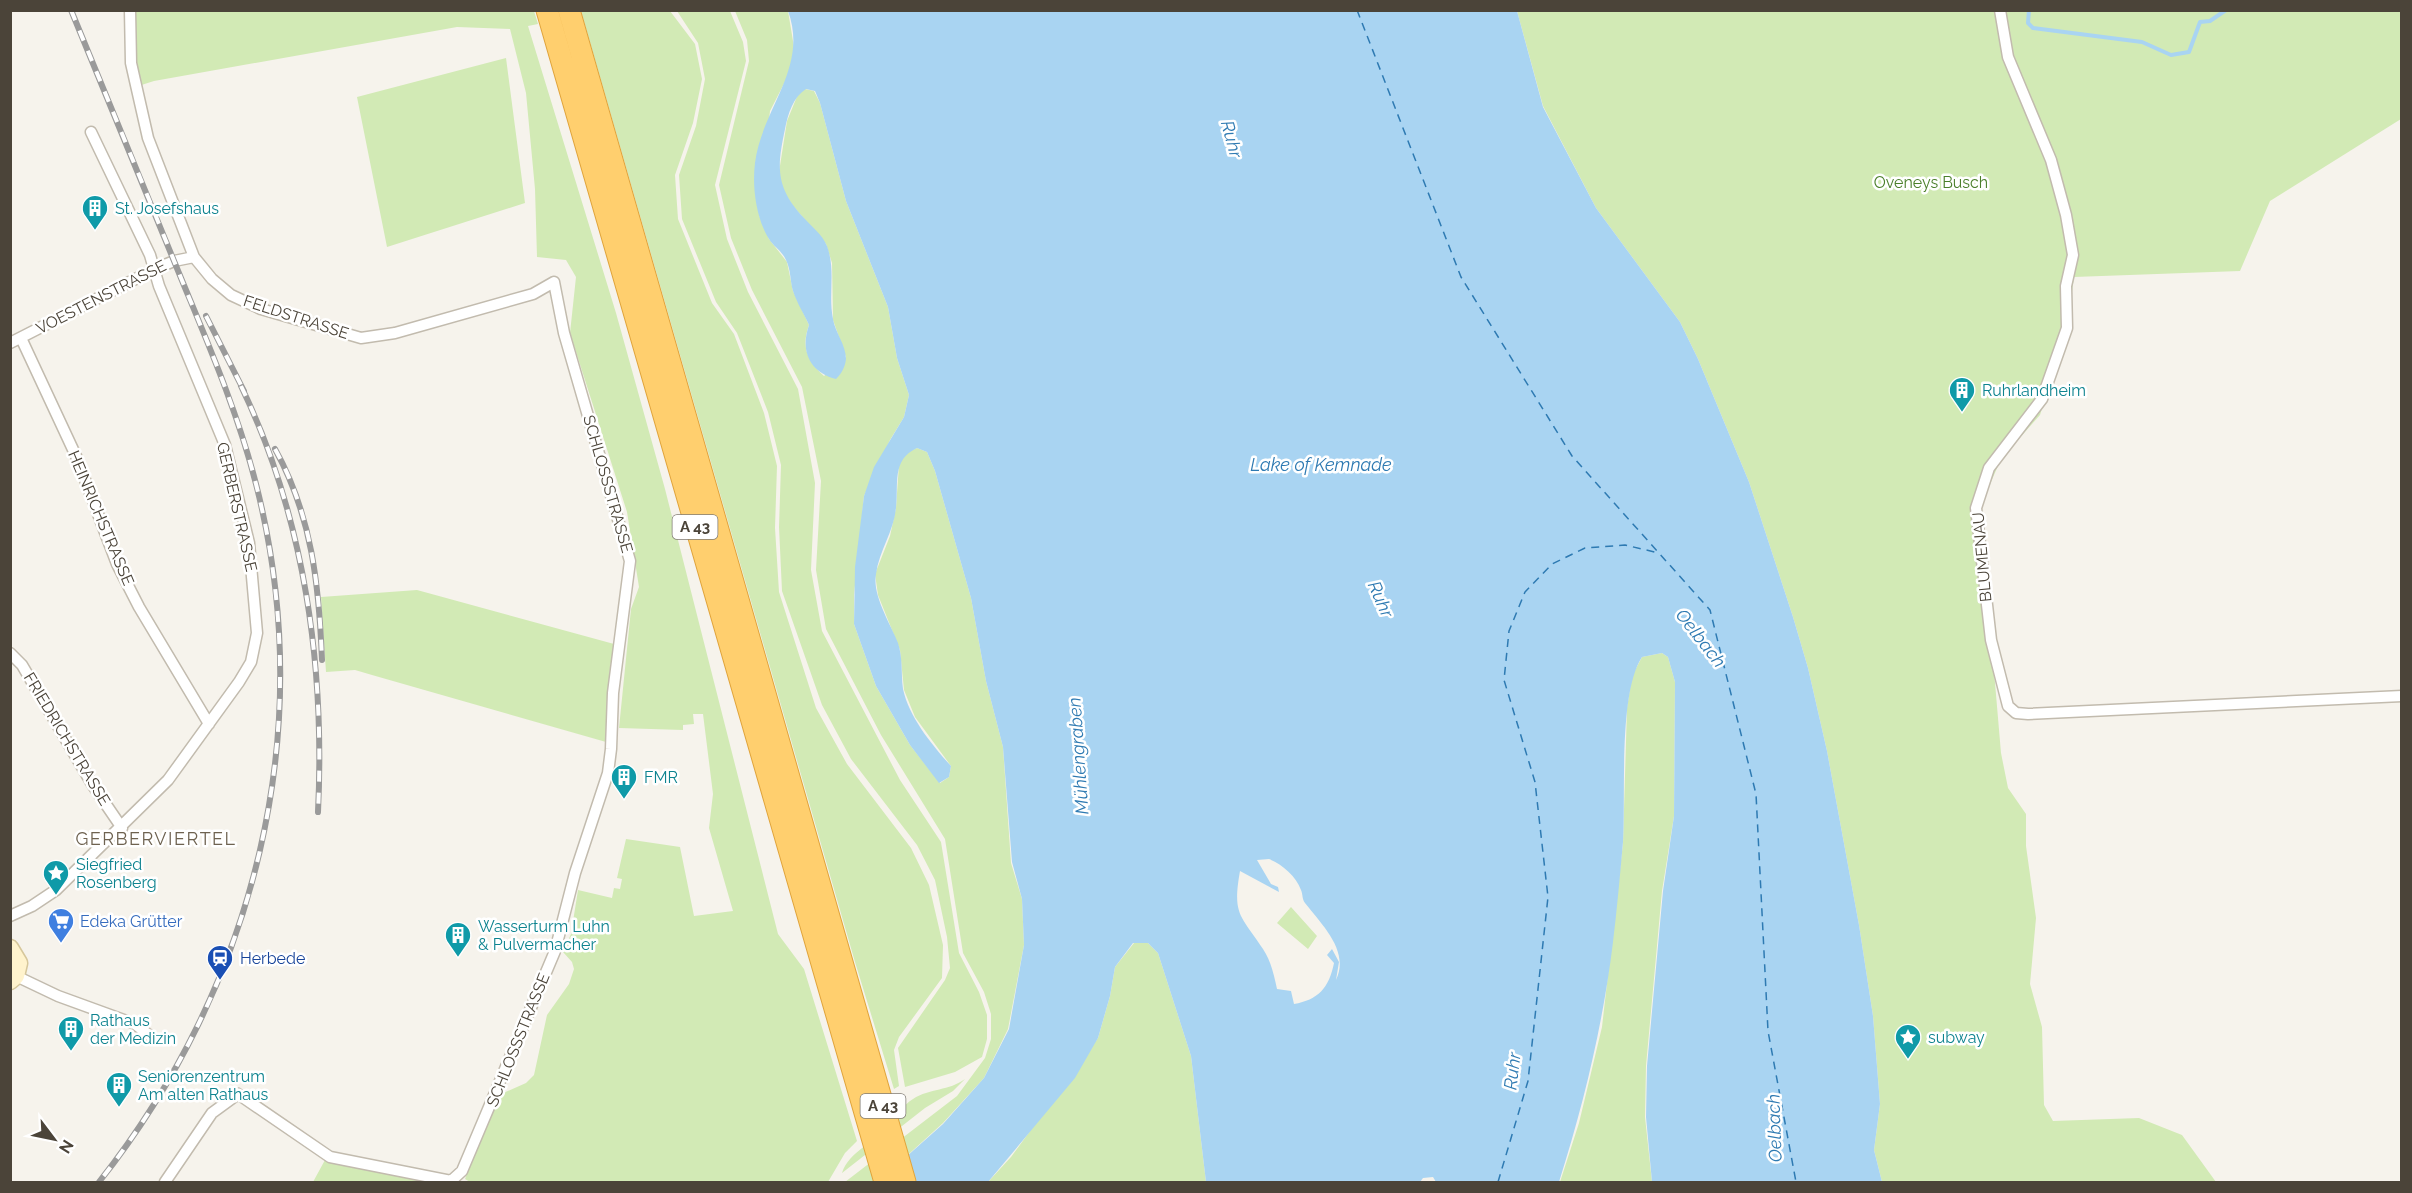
<svg xmlns="http://www.w3.org/2000/svg" width="2412" height="1193" viewBox="0 0 2412 1193" font-family="Raleway,sans-serif">
	<style>
		.green { fill: #d2eab5 }
		.water { fill: #a9d4f2; fill-rule: evenodd }
		.lines { fill: none; stroke-linecap: round; stroke-linejoin: round }
		.stream { stroke: #a9d4f2; stroke-width: 4 }
		.ferry { stroke: #2e7ab2; stroke-width: 1.5; stroke-dasharray: 8 6; stroke-linecap: butt }
		.street-casing { stroke: #c2bbae; stroke-width: 13 }
		.secondary-casing { stroke: #d6c79b; stroke-width: 19 }
		.highway-casing { stroke: #e0a43c; stroke-width: 23 }
		.street { stroke: #fff; stroke-width: 10 }
		.secondary { stroke: #fff3cd; stroke-width: 16 }
		.highway { stroke: #ffcf6e; stroke-width: 21 }
		.rail-casing { stroke: #9a9a9a; stroke-width: 6 }
		.rail { stroke: #fff; stroke-width: 4; stroke-dasharray: 11; stroke-linecap: butt }
		.labels { text-anchor: middle; dominant-baseline: central; stroke-width: 5; stroke-linejoin: round; paint-order: stroke }
		.shield { fill: #fff; stroke: #817c74; stroke-width: 1.5 }
		.shield-label { font-size: 15px; font-weight: bold; fill: #4b4439 }
		.park-label { font-size: 16px; fill: #4a7f2a; stroke: #fff }
		.culture-label { font-size: 16px; fill: #0d838f; stroke: #fff; text-anchor: start }
		.street-label { font-size: 16px; fill: #4b4439; stroke: #fff }
		.shop-label { font-size: 16px; fill: #366cbe; stroke: #fff; text-anchor: start }
		.transit-label { font-size: 16px; fill: #164399; stroke: #fff; text-anchor: start }
		.water-label { font-size: 18px; font-style: italic; fill: #2e7ab2; stroke: #fff }
		.neighbourhood-label { font-size: 18px; letter-spacing: 1.5px; fill: #6e6250; stroke: #fff }
	</style>
	<rect width="100%" height="100%" fill="#f6f3ec"/>
	<path class="green" d="M 129,11 L 534,11 L 538,24 L 528,26 L 616,313 L 665,489 L 778,934 L 804,969 L 857,1141 L 845,1153 L 828,1182 L 470,1182 L 465,1179 L 496,1100 L 501,1094 L 526,1083 L 534,1075 L 547,1015 L 569,984 L 574,969 L 572,962 L 563,952 L 571,934 L 578,890 L 612,898 L 614,888 L 620,889 L 622,879 L 617,878 L 626,839 L 680,847 L 694,916 L 733,911 L 709,828 L 713,794 L 703,714 L 693,714 L 694,724 L 683,725 L 683,730 L 619,728 L 631,609 L 639,587 L 627,512 L 570,333 L 576,277 L 566,260 L 537,257 L 535,189 L 526,93 L 510,29 L 457,27 L 154,81 L 132,88 Z
		M 581,11 L 670,11 L 695,44 L 702,79 L 693,123 L 675,175 L 678,219 L 712,303 L 734,334 L 764,413 L 777,466 L 775,528 L 779,592 L 816,708 L 847,764 L 911,848 L 929,885 L 943,945 L 942,978 L 899,1037 L 894,1050 L 899,1086 L 894,1089 L 855,962 Z
		M 677,11 L 730,11 L 743,42 L 746,61 L 715,185 L 727,239 L 748,292 L 798,389 L 815,483 L 811,570 L 822,631 L 900,780 L 941,842 L 959,953 L 979,992 L 987,1015 L 987,1039 L 982,1057 L 955,1072 L 905,1087 L 898,1048 L 945,980 L 950,968 L 947,937 L 935,880 L 917,845 L 851,759 L 822,705 L 782,591 L 779,527 L 781,465 L 768,412 L 737,333 L 716,302 L 682,219 L 679,175 L 696,126 L 705,79 L 698,43 Z
		M 735,11 L 788,11 L 794,47 L 791,70 L 770,111 L 759,215 L 769,239 L 787,262 L 793,291 L 809,325 C 801,347 807,360 824,376 L 846,357 L 833,320 L 832,263 L 826,244 L 793,206 L 782,189 L 779,172 L 787,121 L 798,94 L 805,89 L 814,91 L 820,103 L 846,201 L 888,307 L 897,358 L 909,395 L 904,417 L 890,440 L 864,496 L 854,595 L 854,624 L 876,686 L 910,745 L 940,783 L 949,777 L 951,766 L 915,717 L 904,690 L 900,650 L 878,595 L 875,574 L 890,536 L 896,508 L 899,464 L 906,453 L 917,448 L 927,452 L 935,471 L 971,598 L 986,681 L 1003,747 L 1011,863 L 1022,899 L 1024,945 L 1008,1029 L 984,1078 L 943,1123 L 878,1182 L 845,1182 L 957,1096 L 985,1058 L 991,1039 L 991,1014 L 984,992 L 963,953 L 945,839 L 881,735 L 826,629 L 816,570 L 821,481 L 802,387 L 752,290 L 731,238 L 719,185 L 749,61 L 747,40 Z
		M 1517,11 L 2401,11 L 2401,119 L 2270,201 L 2240,271 L 2074,277 L 2067,328 L 2040,415 L 2001,459 L 1980,507 L 2001,753 L 2008,788 L 2026,814 L 2026,846 L 2036,918 L 2030,984 L 2042,1027 L 2044,1105 L 2053,1121 L 2139,1118 L 2182,1135 L 2216,1182 L 1882,1182 L 1874,1150 L 1880,1104 L 1873,1016 L 1859,925 L 1827,751 L 1808,668 L 1793,617 L 1749,482 L 1698,359 L 1680,322 L 1596,208 L 1543,106 Z
		M 506,58 L 525,203 L 387,247 L 357,97 Z
		M 417,590 L 614,644 L 610,668 L 606,742 L 372,675 L 355,670 L 326,672 L 321,597 Z
		M 1662,653 L 1668,657 L 1675,682 L 1674,816 L 1662,891 L 1646,1066 L 1645,1117 L 1652,1182 L 1560,1182 L 1579,1123 L 1602,1027 L 1623,843 L 1627,708 L 1632,676 L 1642,657 Z
		M 1291,907 L 1317,936 L 1308,949 L 1277,923 Z
		M 1134,943 L 1148,943 L 1158,953 L 1191,1056 L 1206,1182 L 988,1182 L 1011,1157 L 1098,1038 L 1110,996 L 1115,967 Z
		M 965,1079 L 953,1091 L 925,1108 L 842,1173 C 848,1152 879,1139 892,1124 C 900,1115 902,1105 913,1099 C 930,1088 949,1091 965,1079 Z
		M 325,1160 L 431,1182 L 313,1182 Z"/>
	<path class="water" d="M 788,11 L 1517,11 L 1543,107 L 1596,208 L 1680,322 L 1698,359 L 1749,482 L 1793,617 L 1808,668 L 1827,751 L 1859,925 L 1873,1016 L 1880,1104 L 1874,1150 L 1882,1182 L 1652,1182 L 1646,1117 L 1647,1066 L 1663,891 L 1674,816 L 1675,682 L 1668,657 L 1662,653 L 1642,657 C 1618,694 1626,794 1623,842 C 1620,875 1617,909 1613,942 C 1603,1024 1584,1103 1559,1182 L 1436,1182 L 1433,1177 L 1423,1178 L 1420,1182 L 1206,1182 L 1191,1056 L 1158,953 L 1148,943 L 1133,943 L 1115,967 L 1110,996 L 1098,1038 L 1075,1078 L 988,1182 L 878,1182 L 943,1124 L 984,1078 L 1009,1029 L 1024,945 L 1022,899 L 1012,862 L 1003,747 L 986,681 L 971,598 L 935,471 L 927,452 L 917,448 C 891,460 899,484 896,508 C 894,531 879,551 876,574 C 872,595 890,623 898,643 C 903,658 901,674 903,689 C 909,717 932,745 951,766 L 949,777 L 939,783 L 910,745 L 876,686 L 854,624 L 855,567 L 864,496 L 874,467 L 904,417 L 909,395 L 897,358 L 888,307 L 846,201 L 820,103 L 815,91 L 806,89 C 793,97 788,114 785,129 C 777,167 775,187 804,218 C 812,227 822,234 827,246 C 836,270 828,295 833,319 C 835,332 846,345 846,359 C 845,367 842,373 836,379 C 809,372 800,350 809,325 C 804,314 797,303 793,291 C 790,281 791,270 786,260 C 782,251 774,247 769,239 C 756,218 752,187 755,163 C 762,108 809,68 788,11 ZM 1269,859 C 1282,864 1296,876 1301,890 C 1303,895 1302,899 1305,903 C 1322,925 1350,951 1336,980 L 1339,962 L 1332,949 L 1327,955 L 1334,963 C 1329,988 1318,1000 1294,1004 L 1291,991 L 1277,989 C 1274,975 1271,961 1263,949 C 1241,915 1232,916 1240,871 L 1279,892 L 1278,887 L 1271,884 L 1257,860 Z"/>
	<g class="lines">
		<path class="stream" d="M 2029,10 L 2028,23 L 2033,28 L 2142,42 L 2171,55 L 2189,52 L 2200,22 L 2210,21 L 2226,10"/>
		<path class="ferry" d="M 1357,10 L 1461,277 L 1572,456 L 1710,610 L 1756,794 L 1768,1031 L 1796,1182
			M 1498,1182 L 1528,1081 L 1548,897 L 1535,782 L 1504,680 L 1509,631 L 1525,592 L 1552,564 L 1585,548 L 1625,545 L 1659,553"/>
		<g class="street-casing">
			<path id="street" d="M 130,10 L 131,63 L 148,138 L 194,257 L 212,279 L 231,295 L 261,309 L 361,338 L 395,333 L 533,294 L 554,282 L 564,333 L 630,561 L 613,693 L 611,749 L 608,773 L 575,873 L 555,951 L 462,1171 L 451,1181 L 330,1157 L 238,1094 L 212,1113 L 165,1182
				M 2000,10 L 2008,57 L 2051,160 L 2066,215 L 2073,255 L 2066,286 L 2067,328 L 2042,399 L 1989,468 L 1976,508 L 1991,640 L 2008,706 L 2016,713 L 2028,714 L 2402,696
				M 21,338 L 76,456 L 117,564 L 139,607 L 209,724
				M 10,343 L 155,269 L 174,261 L 194,257
				M 10,653 L 22,665 L 92,784 L 122,828
				M 10,916 L 32,906 L 56,890 L 168,780 L 239,682 L 251,662 L 257,633 L 249,543 L 225,445 L 159,286 L 150,255 L 91,132
				M 16,976 L 58,996 L 135,1024 L 149,1035"/>
		</g>
		<g class="secondary-casing">
			<path id="secondary" d="M 10,948 L 19,963 L 16,976 L 10,981"/>
		</g>
		<g class="highway-casing">
			<path id="highway" d="M 547,10 L 885,1182
				M 569,10 L 905,1182"/>
		</g>
		<use href="#street" class="street"/>
		<use href="#secondary" class="secondary"/>
		<use href="#highway" class="highway"/>
		<g class="rail-casing">
			<path id="rail" d="M 71,10 C 108,100 145,189 181,278 C 209,346 238,413 256,484 C 319,731 255,985 99,1182
				M 206,316 L 244,391
				M 241,386 C 305,518 325,667 318,812
				M 275,449 C 312,516 319,585 322,660"/>
		</g>
		<use href="#rail" class="rail"/>
	</g>
	<defs>
		<g id="building-pin" transform="scale(1.35)"><path d="M0 17L-7.5 6A9.5 9.5 0 1 1 7.5 6Z" fill="#0f9aa8" stroke="#fff"/><path d="M-4-6H4V6H1V3H-1V6H-4ZM-2.5-4.3h1.7v1.8h-1.7ZM.8-4.3h1.7v1.8H.8ZM-2.5-1h1.7V.8h-1.7ZM.8-1h1.7V.8H.8Z" fill="#fff"/></g>
		<g id="sight-pin" transform="scale(1.35)"><path d="M0 17L-7.5 6A9.5 9.5 0 1 1 7.5 6Z" fill="#0f9aa8" stroke="#fff"/><path d="M0-6L1.8-2.2L6-1.7L2.9 1.2L3.7 5.4L0 3.3L-3.7 5.4L-2.9 1.2L-6-1.7L-1.8-2.2Z" fill="#fff"/></g>
		<g id="supermarket-pin" transform="scale(1.35)"><path d="M0 17L-7.5 6A9.5 9.5 0 1 1 7.5 6Z" fill="#3f7fe0" stroke="#fff"/><path d="M-6-5.5h2.5l.6 2H6L4.5 2H-2.5L-4.4-4H-6ZM-1.5 3.2a1.3 1.3 0 1 0 .1 0ZM3 3.2a1.3 1.3 0 1 0 .1 0Z" fill="#fff"/></g>
		<g id="station-pin" transform="scale(1.35)"><path d="M0 17L-7.5 6A9.5 9.5 0 1 1 7.5 6Z" fill="#1a4fb4" stroke="#fff"/><path d="M-3-6H3Q5-6 5-4V2Q5 4 3 4L4.5 6H3L1.5 4h-3L-3 6H-4.5L-3 4Q-5 4-5 2V-4Q-5-6-3-6ZM-3.5-4v3h7v-3ZM-3.5 1v1.5H-2V1ZM2 1v1.5H3.5V1Z" fill="#fff"/></g>
	</defs>
	<g fill-rule="evenodd">
		<use href="#building-pin" x="95" y="208"/>
		<use href="#building-pin" x="1962" y="390"/>
		<use href="#building-pin" x="624" y="777"/>
		<use href="#sight-pin" x="56" y="873"/>
		<use href="#supermarket-pin" x="61" y="921"/>
		<use href="#building-pin" x="458" y="935"/>
		<use href="#station-pin" x="220" y="958"/>
		<use href="#building-pin" x="71" y="1029"/>
		<use href="#sight-pin" x="1908" y="1037"/>
		<use href="#building-pin" x="119" y="1085"/>
	</g>
	<g class="labels">
		<g class="shield">
			<rect x="672.5" y="515" width="45" height="24" rx="4.5"/>
			<rect x="860.5" y="1094" width="45" height="24" rx="4.5"/>
		</g>
		<g class="shield-label">
			<text x="695" y="527">A 43</text>
			<text x="883" y="1106">A 43</text>
		</g>
		<g class="park-label">
			<text x="1931" y="182">Oveneys Busch</text>
		</g>
		<g class="culture-label">
			<text x="115" y="208">St. Josefshaus</text>
			<text x="1982" y="390">Ruhrlandheim</text>
			<text x="644" y="777">FMR</text>
			<text x="76" y="864">Siegfried<tspan x="76" dy="18">Rosenberg</tspan></text>
			<text x="478" y="926">Wasserturm Luhn<tspan x="478" dy="18">&amp; Pulvermacher</tspan></text>
			<text x="90" y="1020">Rathaus<tspan x="90" dy="18">der Medizin</tspan></text>
			<text x="1928" y="1037">subway</text>
			<text x="138" y="1076">Seniorenzentrum<tspan x="138" dy="18">Am alten Rathaus</tspan></text>
		</g>
		<g class="street-label">
			<text transform="translate(101 297) rotate(-27)">VOESTENSTRASSE</text>
			<text transform="translate(296 317) rotate(18)">FELDSTRASSE</text>
			<text transform="translate(608 484) rotate(74)">SCHLOSSSTRASSE</text>
			<text transform="translate(237 507) rotate(77)">GERBERSTRASSE</text>
			<text transform="translate(101 518) rotate(67)">HEINRICHSTRASSE</text>
			<text transform="translate(1982 557) rotate(-95)">BLUMENAU</text>
			<text transform="translate(67 739) rotate(59)">FRIEDRICHSTRASSE</text>
			<text transform="translate(518 1040) rotate(-68)">SCHLOSSSTRASSE</text>
		</g>
		<g class="shop-label">
			<text x="80" y="921">Edeka Grütter</text>
		</g>
		<g class="transit-label">
			<text x="240" y="958">Herbede</text>
		</g>
		<g class="water-label">
			<text transform="translate(1232 139) rotate(75)">Ruhr</text>
			<text x="1321" y="464">Lake of Kemnade</text>
			<text transform="translate(1381 599) rotate(66)">Ruhr</text>
			<text transform="translate(1701 638) rotate(52)">Oelbach</text>
			<text transform="translate(1078 756) rotate(-94)">Mühlengraben</text>
			<text transform="translate(1512 1071) rotate(-83)">Ruhr</text>
			<text transform="translate(1774 1128) rotate(-92)">Oelbach</text>
		</g>
		<g class="neighbourhood-label">
			<text x="156" y="838">GERBERVIERTEL</text>
		</g>
	</g>
	<rect width="2412" height="1193" fill="none" stroke="#4b4439" stroke-width="24"/>
	<g transform="translate(54 1139) rotate(122)" stroke="#ffffff" stroke-width="4.5" paint-order="stroke">
	<path d="M0-4.5L10 22L0 15L-10 22Z" fill="#4b4439"/>
	<text y="-9" font-size="16" font-weight="bold" text-anchor="middle" fill="#4b4439">N</text>
	</g>
</svg>
